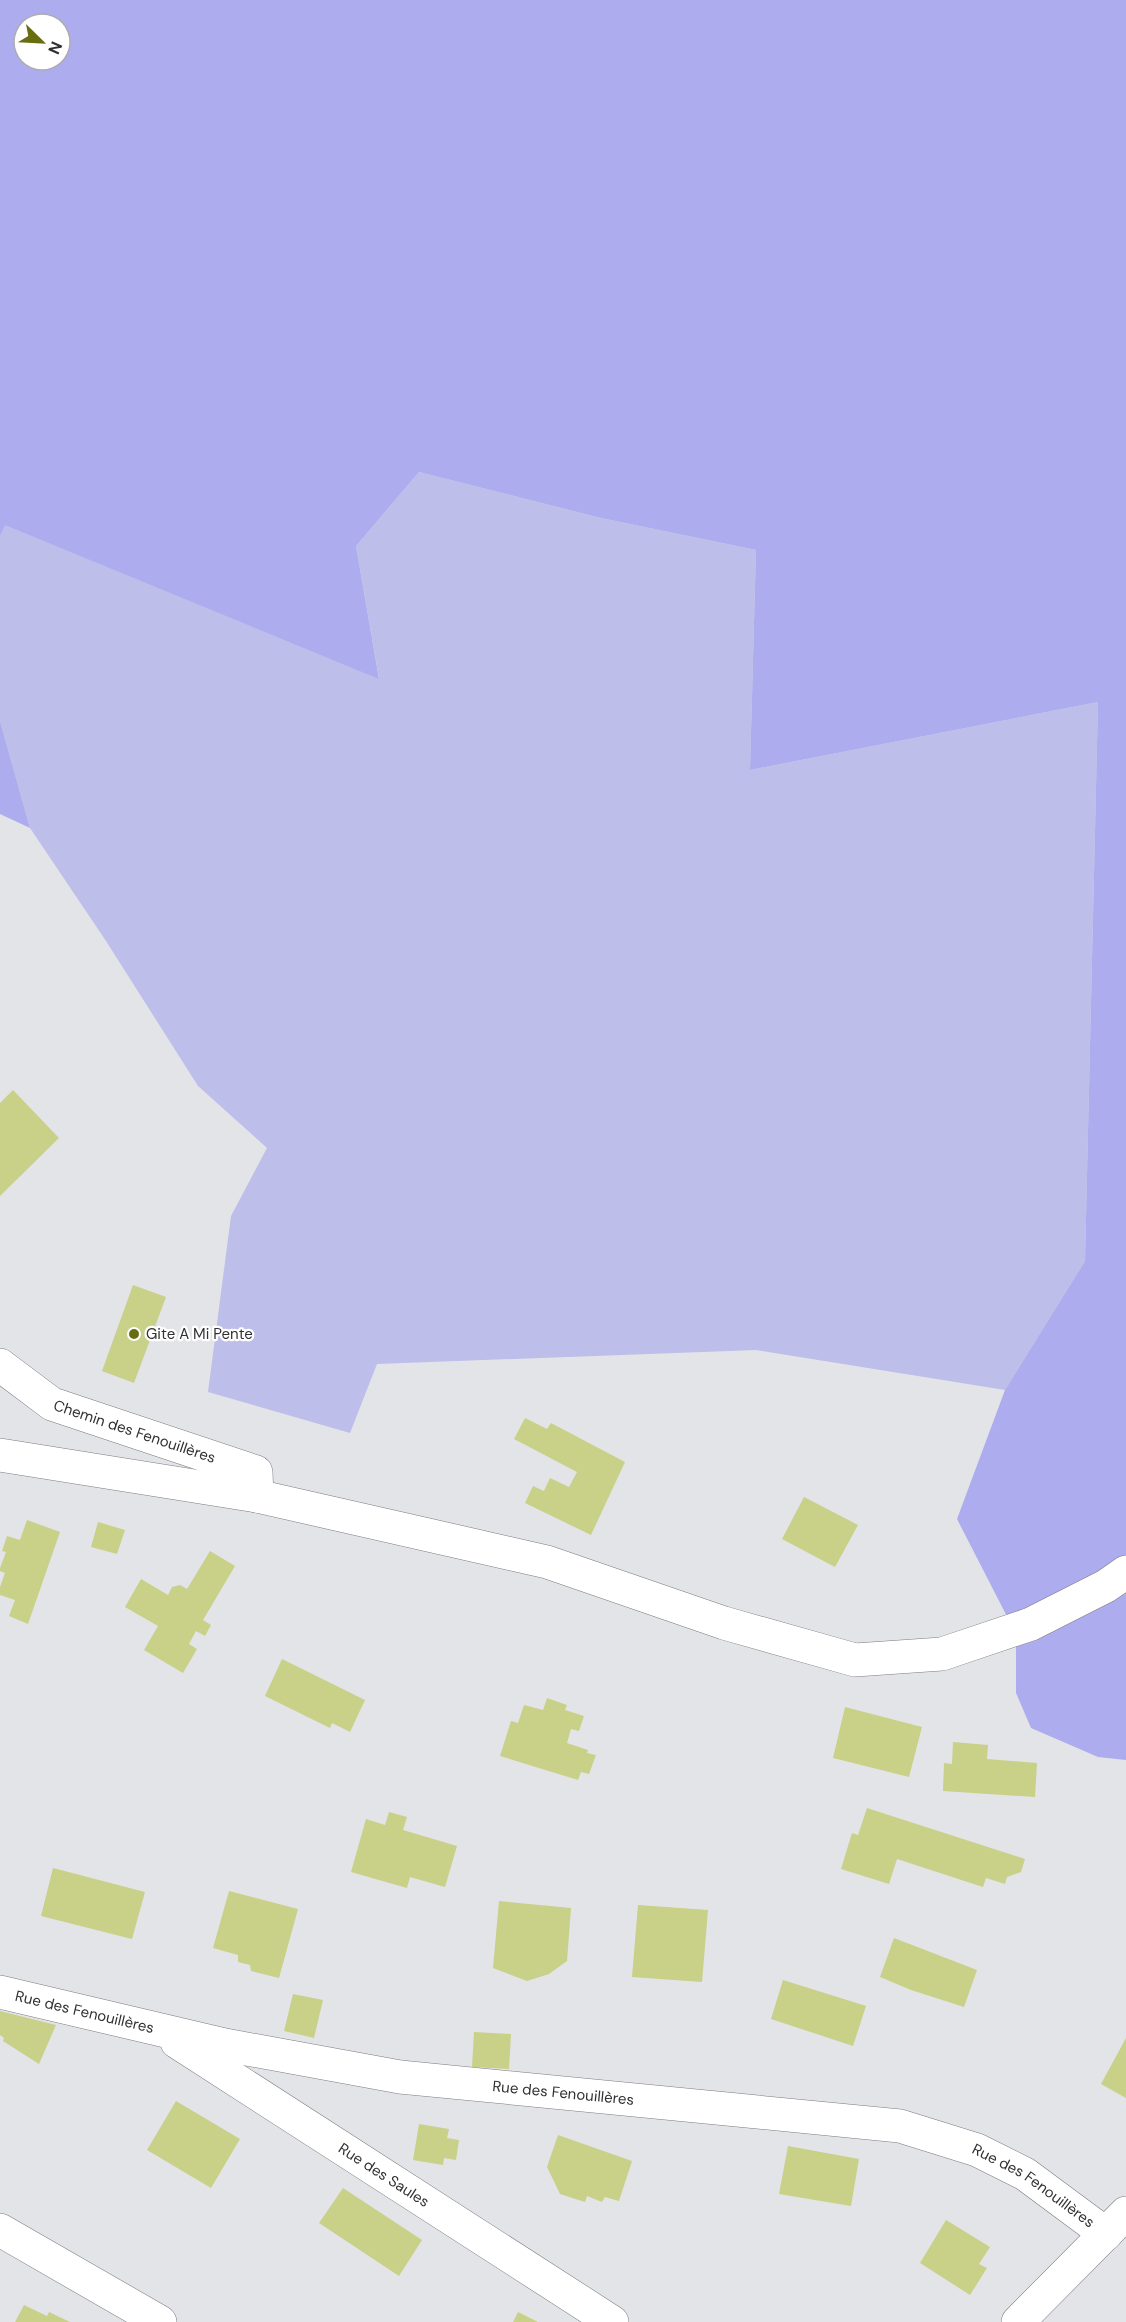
<svg xmlns="http://www.w3.org/2000/svg" width="1126" height="2322" viewBox="0 0 1126 2322" font-family="'DM Sans',sans-serif">
	<style>
		.green { fill: #bdbee9 }
		.forest { fill: #acacee; fill-rule: evenodd }
		.building { fill: #c9d087 }
		.lines { fill: none; stroke-linecap: round; stroke-linejoin: round }
		.minor-casing { stroke: #7b7c80; stroke-width: 34 }
		.tertiary-casing { stroke: #7b7c80; stroke-width: 34 }
		.minor { stroke: #fff; stroke-width: 33 }
		.tertiary { stroke: #fff; stroke-width: 33 }
		.poi-dot { fill: #686d10; stroke: #fff; stroke-width: 2 }
		.labels { text-anchor: middle; dominant-baseline: central; stroke-width: 4.5; stroke-linejoin: round; paint-order: stroke }
		.poi-label { font-size: 15px; fill: #313133; stroke: #fff; text-anchor: start }
		.street-label { font-size: 15px; fill: #313133; stroke: #fff }
	</style>
	<rect width="100%" height="100%" fill="#e3e4e8"/>
	<path class="green" d="M 419,472 L 601,518 L 756,550 L 750,770 L 1098,702 L 1085,1261 L 1005,1390 L 756,1350 L 377,1364 L 350,1433 L 208,1392 L 231,1216 L 267,1148 L 198,1086 L 106,941 L 30,828 L 0,721 L 0,536 L 4,524 L 379,678 L 356,546 Z"/>
	<path class="forest" d="M 0,0 L 1126,0 L 1126,1760 L 1098,1757 L 1031,1728 L 1016,1693 L 1016,1634 L 957,1519 L 1005,1390 L 1085,1261 L 1098,702 L 750,770 L 756,550 L 601,518 L 419,472 L 356,546 L 379,679 L 5,525 L 0,536 ZM 24,24 L 60,24 L 60,60 L 24,60 Z
		M 0,721 L 30,828 L 0,814 Z"/>
	<path class="building" d="M 13,1090 L 59,1138 L 0,1196 L 0,1103 Z
		M 133,1285 L 166,1297 L 134,1383 L 102,1371 Z
		M 525,1418 L 547,1429 L 551,1423 L 625,1462 L 591,1535 L 525,1503 L 533,1486 L 544,1491 L 550,1478 L 569,1487 L 577,1472 L 514,1439 Z
		M 804,1497 L 858,1525 L 835,1567 L 782,1539 Z
		M 27,1520 L 60,1532 L 28,1624 L 9,1616 L 15,1600 L 0,1595 L 0,1587 L 5,1573 L 0,1571 L 0,1568 L 6,1552 L 2,1551 L 7,1536 L 20,1540 Z
		M 98,1522 L 125,1530 L 117,1554 L 91,1547 Z
		M 210,1551 L 235,1566 L 203,1620 L 211,1625 L 205,1636 L 196,1631 L 189,1644 L 197,1649 L 183,1673 L 144,1650 L 158,1626 L 125,1607 L 141,1579 L 168,1595 L 172,1587 L 180,1585 L 187,1589 Z
		M 282,1659 L 365,1700 L 350,1732 L 332,1723 L 330,1728 L 265,1696 Z
		M 547,1698 L 567,1705 L 565,1710 L 584,1716 L 579,1731 L 571,1729 L 567,1743 L 588,1750 L 587,1753 L 596,1755 L 589,1774 L 581,1772 L 578,1780 L 500,1756 L 511,1721 L 518,1723 L 524,1705 L 543,1710 Z
		M 845,1707 L 922,1727 L 909,1777 L 833,1758 Z
		M 953,1742 L 988,1745 L 987,1759 L 1037,1763 L 1035,1797 L 943,1791 L 944,1763 L 952,1764 Z
		M 867,1808 L 1025,1859 L 1021,1872 L 1007,1877 L 1005,1884 L 986,1878 L 983,1887 L 897,1859 L 889,1884 L 841,1869 L 852,1833 L 858,1835 Z
		M 389,1812 L 407,1817 L 403,1830 L 457,1846 L 445,1887 L 410,1877 L 407,1888 L 351,1872 L 366,1819 L 385,1825 Z
		M 53,1868 L 145,1892 L 132,1939 L 41,1916 Z
		M 229,1891 L 298,1909 L 279,1978 L 251,1971 L 250,1965 L 238,1962 L 238,1955 L 213,1948 Z
		M 499,1901 L 571,1908 L 567,1961 L 549,1974 L 527,1981 L 493,1968 Z
		M 638,1905 L 708,1910 L 702,1982 L 632,1977 Z
		M 894,1938 L 977,1970 L 964,2007 L 911,1990 L 880,1977 Z
		M 783,1980 L 866,2006 L 853,2046 L 771,2019 Z
		M 293,1994 L 323,2000 L 314,2038 L 284,2031 Z
		M 0,2011 L 56,2025 L 39,2064 L 3,2041 L 4,2038 L 0,2035 Z
		M 474,2032 L 511,2034 L 509,2069 L 472,2067 Z
		M 1126,2038 L 1126,2098 L 1101,2084 Z
		M 176,2101 L 240,2139 L 211,2188 L 147,2150 Z
		M 419,2124 L 449,2129 L 447,2138 L 459,2140 L 456,2160 L 444,2158 L 443,2165 L 413,2160 Z
		M 558,2135 L 632,2161 L 619,2201 L 605,2197 L 602,2202 L 587,2196 L 585,2202 L 560,2194 L 547,2167 Z
		M 788,2146 L 859,2159 L 851,2206 L 779,2194 Z
		M 343,2188 L 422,2240 L 399,2276 L 319,2223 Z
		M 946,2220 L 990,2247 L 979,2264 L 987,2268 L 970,2295 L 920,2263 Z
		M 24,2305 L 47,2316 L 49,2312 L 70,2322 L 15,2322 Z
		M 518,2312 L 538,2322 L 513,2322 Z"/>
	<g class="lines">
		<g class="minor-casing">
			<g id="minor">
				<path id="s1" d="M 0,1365 L 52,1404 L 256,1472 L 257,1496"/>
				<path id="s2" d="M 0,1992 L 225,2045 L 400,2077 L 900,2126 L 977,2150 L 1025,2174 L 1106,2234"/>
				<path id="s3" d="M 177,2042 L 612,2322"/>
				<path d="M 0,2230 L 160,2322"/>
				<path d="M 1018,2322 L 1126,2213"/>
			</g>
		</g>
		<g class="tertiary-casing">
			<path id="tertiary" d="M 0,1455 L 257,1496 L 547,1562 L 724,1623 L 855,1660 L 942,1654 L 1031,1624 L 1106,1586 L 1126,1572"/>
		</g>
		<use href="#minor" class="minor"/>
		<use href="#tertiary" class="tertiary"/>
	</g>
	<circle class="poi-dot" cx="134" cy="1334" r="6"/>
	<g class="labels">
		<g class="poi-label">
			<text x="146" y="1334">Gite A Mi Pente</text>
		</g>
		<g class="street-label">
			<text stroke="none"><textPath href="#s1" startOffset="152">Chemin des Fenouillères</textPath></text>
			<text stroke="none"><textPath href="#s2" startOffset="87">Rue des Fenouillères</textPath></text>
			<text stroke="none"><textPath href="#s2" startOffset="573">Rue des Fenouillères</textPath></text>
			<text stroke="none"><textPath href="#s3" startOffset="246">Rue des Saules</textPath></text>
			<text stroke="none"><textPath href="#s2" startOffset="1059">Rue des Fenouillères</textPath></text>
		</g>
	</g>
	<g transform="translate(42 42) rotate(114)"><circle r="28" fill="#ffffff" stroke="#adadad" stroke-width="1.5"/>
	<path d="M0-4.5L10 22L0 15L-10 22Z" fill="#686d10"/>
	<text y="-9" font-size="16" font-weight="bold" text-anchor="middle" fill="#313133">N</text>
	</g>
</svg>
